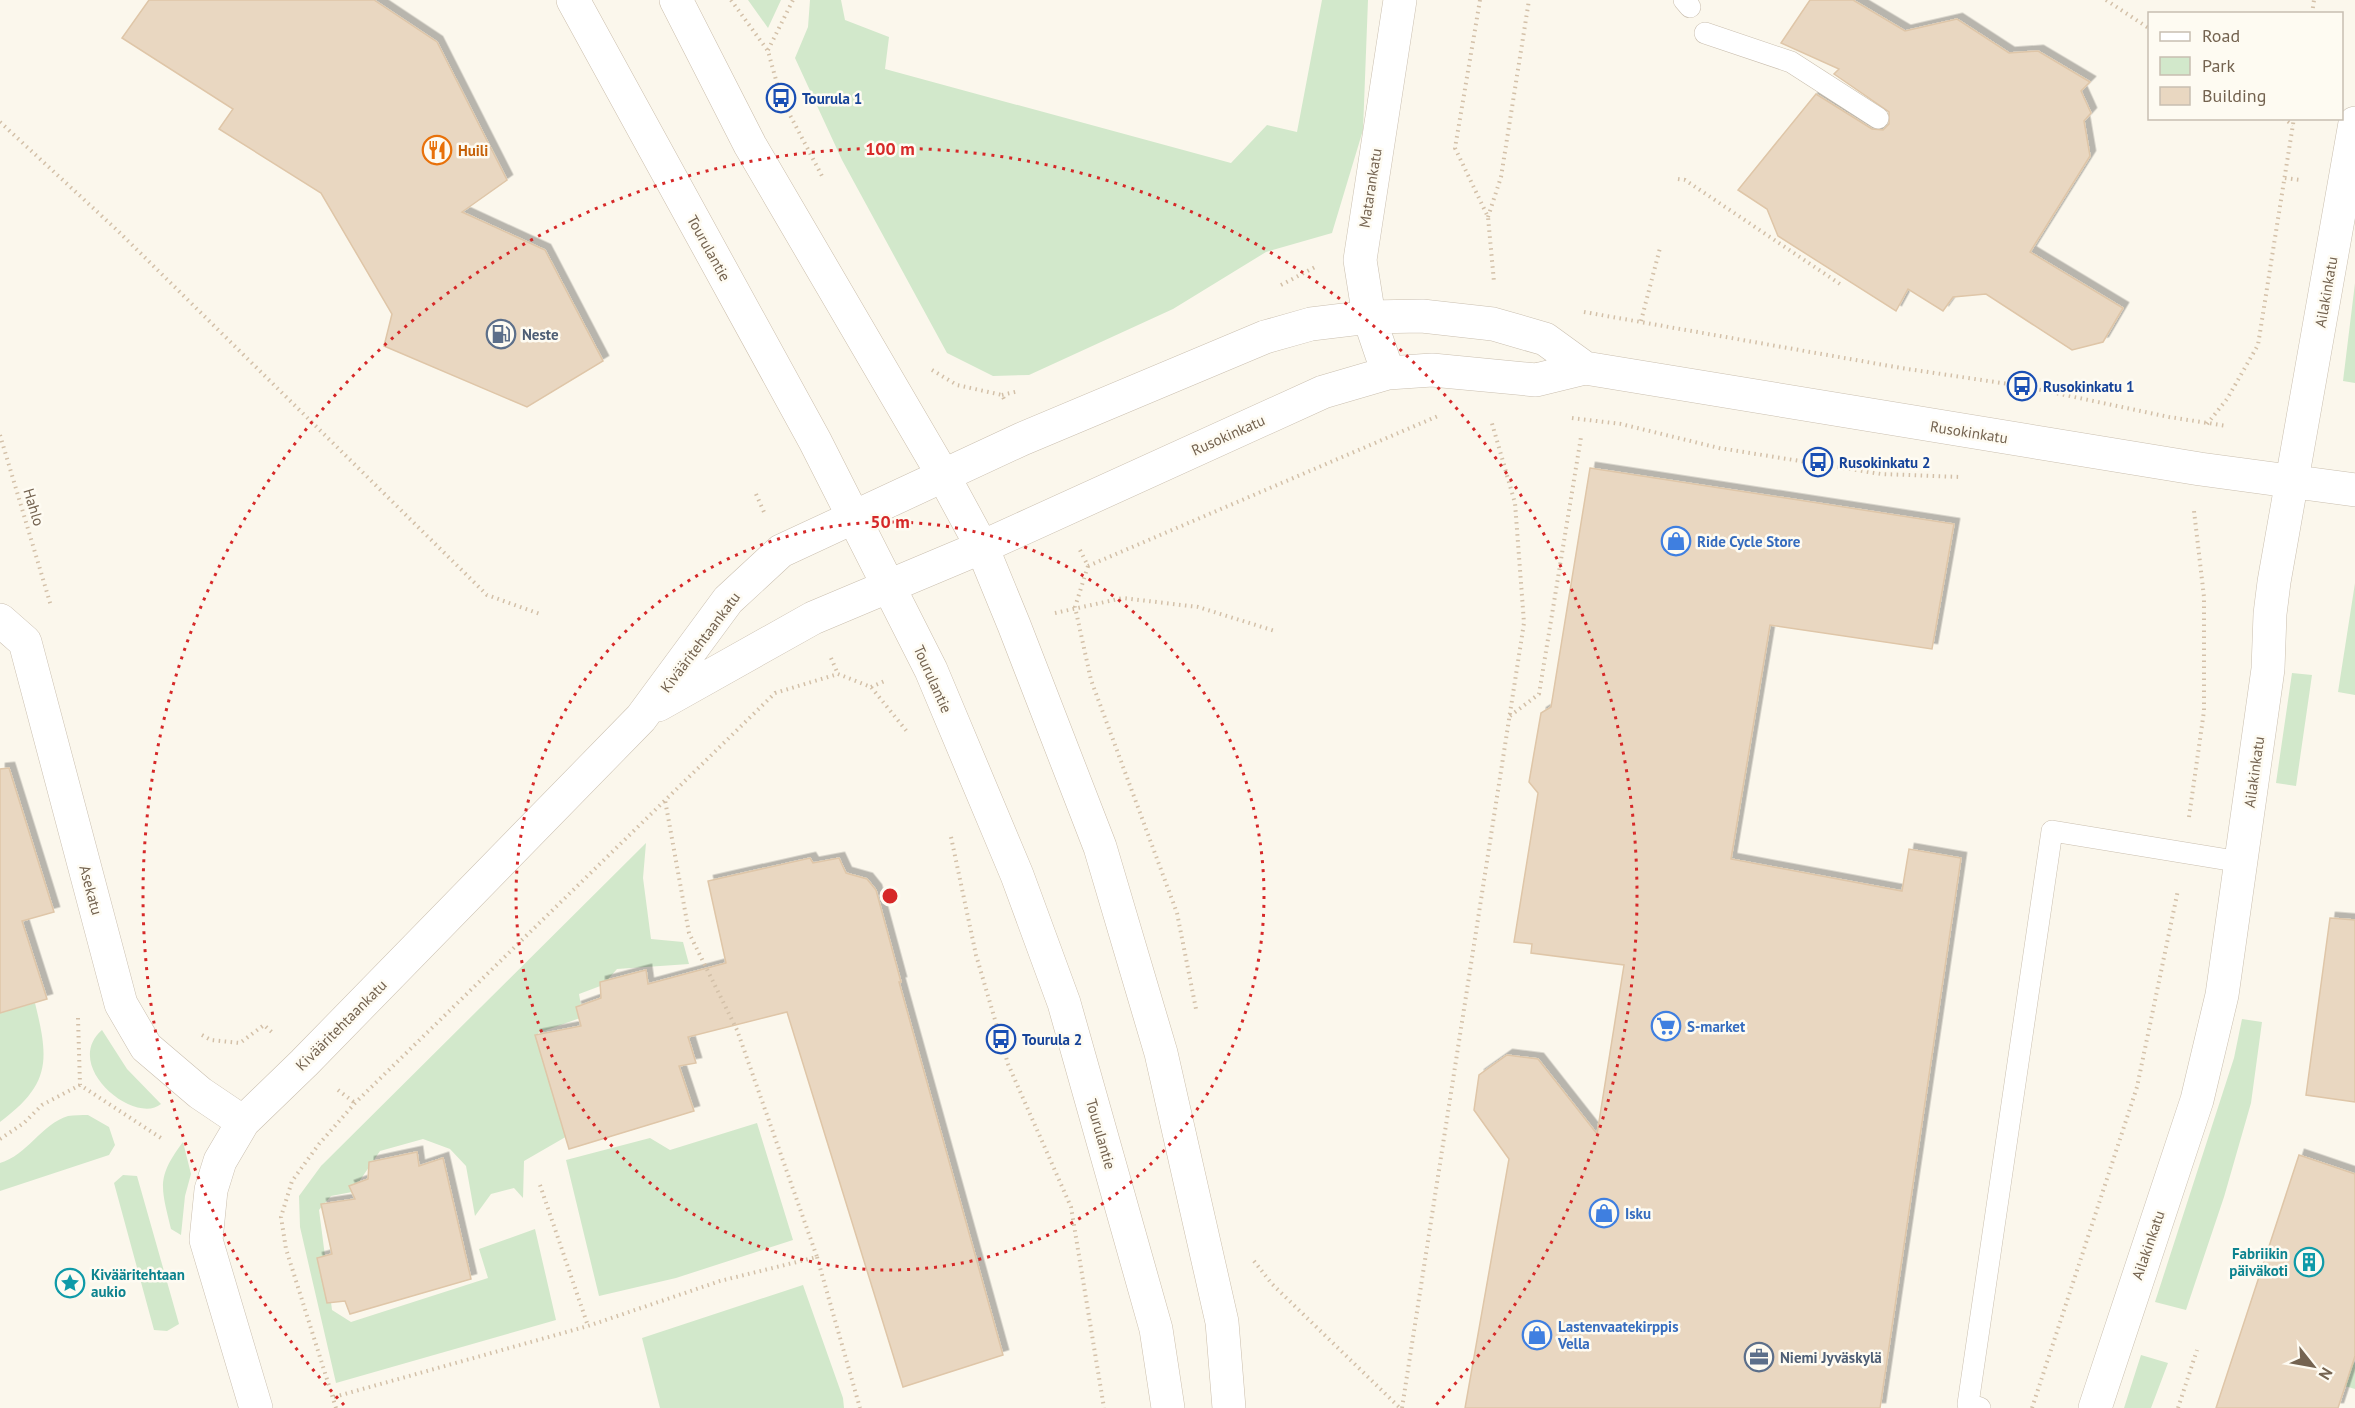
<svg xmlns="http://www.w3.org/2000/svg" width="2355" height="1408" viewBox="0 0 2355 1408" font-family="'PT Sans',sans-serif">
	<style>
		.green { fill: #d2e8cb }
		.building { fill: #e9d7c1; stroke: #dfc6a8; stroke-width: 1.5; filter: url(#shadow) }
		.lines { fill: none; stroke-linecap: round; stroke-linejoin: round }
		.lane-casing { stroke: #cabfaf; stroke-width: 22 }
		.street-casing { stroke: #cabfaf; stroke-width: 34 }
		.secondary-casing { stroke: #cbbeab; stroke-width: 34 }
		.path { stroke: #d3c0a8; stroke-width: 4; stroke-dasharray: 1.5 4.5; stroke-linecap: butt }
		.lane { stroke: #fff; stroke-width: 21 }
		.street { stroke: #fff; stroke-width: 33 }
		.secondary { stroke: #fff; stroke-width: 33 }
		.ring { fill: none; stroke: #d62828; stroke-width: 3; stroke-dasharray: 3 6 }
		.labels { text-anchor: middle; dominant-baseline: central; stroke-width: 5; stroke-linejoin: round; paint-order: stroke }
		.transit-label { font-size: 15px; font-weight: bold; fill: #164399; stroke: #fefbf2; text-anchor: start }
		.food-label { font-size: 15px; font-weight: bold; fill: #c56008; stroke: #fefbf2; text-anchor: start }
		.street-label { font-size: 15px; fill: #746350; stroke: #fefbf2 }
		.service-label { font-size: 15px; font-weight: bold; fill: #4e5e75; stroke: #fefbf2; text-anchor: start }
		.shop-label { font-size: 15px; font-weight: bold; fill: #366cbe; stroke: #fefbf2; text-anchor: start }
		.culture-label { font-size: 15px; font-weight: bold; fill: #0d838f; stroke: #fefbf2; text-anchor: end }
		.centre { fill: #d62828; stroke: #fefbf2; stroke-width: 3 }
		.ring-label { font-size: 18px; text-anchor: middle; font-weight: bold; fill: #d62828; stroke: #fefbf2; stroke-width: 5; stroke-linejoin: round; paint-order: stroke }
	</style>
	<defs>
		<filter id="shadow"><feDropShadow dx="5.5" dy="-5.5" stdDeviation="0" flood-color="#0004"/></filter>
	</defs>
	<rect width="100%" height="100%" fill="#fbf7ec"/>
	<path class="green" d="M 748,0 L 781,0 L 768,28 Z
		M 810,0 L 841,0 L 845,20 L 889,37 L 885,69 L 1231,163 L 1267,125 L 1297,132 L 1322,0 L 1368,0 L 1363,130 L 1332,233 L 1266,252 L 1173,309 L 1029,375 L 993,376 L 947,353 L 842,160 L 795,58 L 808,27 Z
		M 2355,283 L 2355,383 L 2343,381 Z
		M 2355,583 L 2355,695 L 2338,692 Z
		M 2292,673 L 2312,675 L 2296,786 L 2276,783 Z
		M 646,843 L 643,878 L 651,939 L 683,942 L 689,964 L 617,969 L 603,985 L 579,994 L 583,1017 L 538,1033 L 569,1135 L 524,1161 L 523,1198 L 514,1188 L 491,1194 L 475,1216 L 466,1166 L 450,1149 L 423,1139 L 380,1151 L 352,1192 L 331,1196 L 319,1210 L 332,1310 L 351,1322 L 488,1278 L 479,1249 L 535,1229 L 556,1320 L 336,1383 L 300,1227 L 299,1196 L 321,1166 Z
		M 35,1003 C 49,1060 51,1084 0,1122 L 0,1013 Z
		M 2242,1019 L 2262,1022 L 2251,1103 L 2224,1197 L 2186,1310 L 2155,1302 L 2234,1058 Z
		M 102,1030 L 127,1069 L 161,1104 C 135,1126 61,1066 102,1030 Z
		M 88,1115 L 109,1127 L 115,1145 L 109,1155 L 0,1191 L 0,1163 C 27,1155 42,1124 68,1116 C 74,1115 82,1115 88,1115 Z
		M 757,1123 L 793,1240 L 676,1278 L 599,1296 L 566,1160 L 650,1138 L 670,1150 Z
		M 183,1142 L 191,1174 L 185,1196 L 181,1235 L 171,1229 C 161,1187 156,1178 183,1142 Z
		M 123,1175 L 137,1176 L 179,1324 L 167,1331 L 154,1330 L 114,1183 Z
		M 803,1285 L 843,1398 L 844,1408 L 660,1408 L 642,1338 Z
		M 2141,1355 L 2168,1363 L 2151,1408 L 2124,1408 Z
		M 2353,1362 L 2355,1363 L 2355,1389 L 2345,1386 Z"/>
	<path class="building" d="M 149,0 L 374,0 L 437,42 L 507,180 L 462,212 L 545,250 L 603,361 L 527,407 L 384,346 L 392,314 L 321,193 L 219,129 L 233,109 L 122,38 Z
		M 1810,0 L 1853,0 L 1905,31 L 1957,19 L 2009,53 L 2038,51 L 2090,82 L 2081,91 L 2091,113 L 2084,121 L 2090,156 L 2030,252 L 2123,308 L 2103,342 L 2072,350 L 1986,294 L 1953,297 L 1943,311 L 1908,289 L 1896,311 L 1778,236 L 1767,209 L 1738,190 L 1816,94 L 1872,129 L 1883,130 L 1889,124 L 1889,112 L 1834,74 L 1839,69 L 1781,43 Z
		M 1590,468 L 1954,524 L 1932,649 L 1770,625 L 1731,859 L 1902,891 L 1909,849 L 1961,858 L 1880,1408 L 1465,1408 L 1509,1159 L 1474,1110 L 1479,1075 L 1507,1055 L 1538,1059 L 1597,1134 L 1624,965 L 1531,953 L 1532,944 L 1514,942 L 1538,793 L 1529,782 L 1541,713 L 1551,707 Z
		M 9,768 L 54,912 L 22,921 L 47,999 L 0,1013 L 0,769 Z
		M 810,858 L 813,863 L 839,858 L 846,873 L 867,879 L 876,890 L 901,982 L 899,982 L 1003,1355 L 903,1387 L 787,1012 L 688,1037 L 696,1063 L 679,1066 L 694,1111 L 569,1149 L 535,1035 L 581,1026 L 576,1007 L 601,998 L 600,982 L 646,970 L 648,984 L 726,963 L 708,881 Z
		M 2330,918 L 2355,920 L 2355,1102 L 2306,1095 Z
		M 417,1152 L 419,1166 L 443,1158 L 471,1279 L 350,1314 L 345,1301 L 327,1303 L 317,1258 L 332,1254 L 321,1204 L 355,1199 L 349,1186 L 368,1179 L 369,1162 Z
		M 2299,1155 L 2355,1174 L 2355,1356 L 2338,1408 L 2216,1408 Z"/>
	<g class="lines">
		<g class="lane-casing">
			<path id="lane" d="M 1684,0 L 1690,7
				M 1705,33 L 1791,62 L 1878,118
				M 1980,1408 L 1968,1404 L 2052,831 L 2241,862"/>
		</g>
		<g class="street-casing">
			<path id="street" d="M 1388,373 L 1369,317 L 1360,260 L 1400,0
				M 0,620 L 25,642 L 121,1004 L 146,1047 L 200,1093 L 243,1122
				M 658,705 L 813,618 L 982,547 L 1323,392 L 1388,373 L 1432,370 L 1536,380 L 1585,368 L 2200,469 L 2355,490
				M 256,1408 L 206,1240 L 211,1190 L 220,1161 L 243,1122 L 304,1063 L 641,718 L 728,600 L 781,551 L 1022,439 L 1265,337 L 1311,324 L 1369,317 L 1422,316 L 1493,324 L 1545,339 L 1585,368
				M 2095,1408 L 2197,1100 L 2222,995 L 2268,669 L 2270,614 L 2274,582 L 2355,123"/>
		</g>
		<g class="secondary-casing">
			<path id="secondary" d="M 573,0 L 815,441 L 931,670 L 1017,875 L 1064,1003 L 1156,1329 L 1168,1408
				M 676,0 L 750,145 L 943,475 L 982,547 L 1014,625 L 1100,847 L 1161,1053 L 1222,1322 L 1229,1408"/>
		</g>
		<path class="path" d="M 731,0 L 768,51 L 781,98 L 822,176
			M 1480,0 L 1455,148 L 1488,217 L 1494,282
			M 2106,0 L 2150,29
			M 2312,14 L 2314,0
			M 768,50 L 793,0
			M 2283,118 L 2293,125
			M 0,122 L 118,231 L 487,595 L 540,614
			M 2285,178 L 2301,180
			M 1678,179 L 1685,180 L 1840,284
			M 1488,217 L 1501,177 L 1529,0
			M 1281,285 L 1317,266
			M 1584,312 L 1901,368 L 2022,386 L 2169,417 L 2227,426
			M 1641,321 L 1660,248
			M 932,370 L 957,385 L 1002,395 L 1004,399
			M 1002,395 L 1019,391
			M 1572,418 L 1621,424 L 1719,448 L 1881,474 L 1961,477
			M 2207,424 L 2227,399 L 2258,345 L 2294,118
			M 0,435 L 51,606
			M 756,494 L 764,512
			M 1080,550 L 1088,566 L 1075,607 L 1091,680 L 1177,913 L 1196,1009
			M 1088,566 L 1438,416
			M 1055,613 L 1123,598 L 1198,607 L 1275,631
			M 831,658 L 838,674
			M 838,674 L 871,687 L 909,734
			M 871,687 L 887,680
			M 1510,716 L 1539,694 L 1581,437
			M 2189,817 L 2204,711 L 2204,597 L 2194,511
			M 951,837 L 976,955 L 1008,1064 L 1071,1207 L 1104,1408
			M 78,1018 L 80,1085 L 161,1138
			M 202,1035 L 211,1040 L 240,1043 L 264,1025 L 274,1034
			M 338,1090 L 355,1103
			M 0,1139 L 24,1123 L 42,1105 L 80,1085
			M 540,1185 L 588,1326
			M 817,1257 L 860,1408
			M 1254,1261 L 1272,1284 L 1400,1408
			M 334,1397 L 588,1326 L 720,1281 L 817,1257 L 737,1030 L 689,933 L 665,800
			M 336,1408 L 286,1249 L 281,1217 L 292,1181 L 319,1144 L 355,1103 L 775,693 L 838,674
			M 1402,1408 L 1524,623 L 1515,503 L 1491,420
			M 2032,1408 L 2137,1087 L 2178,890
			M 2178,1408 L 2197,1350"/>
		<use href="#lane" class="lane"/>
		<use href="#street" class="street"/>
		<use href="#secondary" class="secondary"/>
	</g>
	<g class="ring">
		<circle cx="890" cy="896" r="374"/>
		<path d="M344 1405A747 747 0 1 1 1436 1405"/>
	</g>
	<defs>
		<g id="bus-ring" transform="scale(1.5)"><circle r="9.5" fill="#fefbf2" stroke="#1a4fb4" stroke-width="1.5"/><path d="M-5-6H5V4H4V6H2V4H-2V6H-4V4H-5ZM-3.5-4V0h7V-4ZM-3.5 1.2v1.5H-2V1.2ZM2 1.2v1.5H3.5V1.2Z" fill="#1a4fb4"/></g>
		<g id="restaurant-ring" transform="scale(1.5)"><circle r="9.5" fill="#fefbf2" stroke="#e8710a" stroke-width="1.5"/><path d="M-5-6h1v4h1v-4h1v4h1v-4h1v5L-1.5 .5V6h-2V.5L-5-1ZM5-6V6H3V1.5H1.5Q1.5-4 5-6Z" fill="#e8710a"/></g>
		<g id="fuel-ring" transform="scale(1.5)"><circle r="9.5" fill="#fefbf2" stroke="#5c6f8a" stroke-width="1.5"/><path d="M-5.5-6h7V0h2V4h1.3V-2.5L3-4.5l.8-.8L6-3V5H2.5V1h-1V6h-7ZM-4.2-4.7v3.2H.2V-4.7Z" fill="#5c6f8a"/></g>
		<g id="shop-ring" transform="scale(1.5)"><circle r="9.5" fill="#fefbf2" stroke="#3f7fe0" stroke-width="1.5"/><path d="M-5-2.5h2.3a2.7 3.5 0 0 1 5.4 0H5L5.5 6h-11ZM-1.5-2.5h3a1.5 2.3 0 0 0-3 0Z" fill="#3f7fe0"/></g>
		<g id="supermarket-ring" transform="scale(1.5)"><circle r="9.5" fill="#fefbf2" stroke="#3f7fe0" stroke-width="1.5"/><path d="M-6-5.5h2.5l.6 2H6L4.5 2H-2.5L-4.4-4H-6ZM-1.5 3.2a1.3 1.3 0 1 0 .1 0ZM3 3.2a1.3 1.3 0 1 0 .1 0Z" fill="#3f7fe0"/></g>
		<g id="building-ring" transform="scale(1.5)"><circle r="9.5" fill="#fefbf2" stroke="#0f9aa8" stroke-width="1.5"/><path d="M-4-6H4V6H1V3H-1V6H-4ZM-2.5-4.3h1.7v1.8h-1.7ZM.8-4.3h1.7v1.8H.8ZM-2.5-1h1.7V.8h-1.7ZM.8-1h1.7V.8H.8Z" fill="#0f9aa8"/></g>
		<g id="sight-ring" transform="scale(1.5)"><circle r="9.5" fill="#fefbf2" stroke="#0f9aa8" stroke-width="1.5"/><path d="M0-6L1.8-2.2L6-1.7L2.9 1.2L3.7 5.4L0 3.3L-3.7 5.4L-2.9 1.2L-6-1.7L-1.8-2.2Z" fill="#0f9aa8"/></g>
		<g id="office-ring" transform="scale(1.5)"><circle r="9.5" fill="#fefbf2" stroke="#5c6f8a" stroke-width="1.5"/><path d="M-6-3h4V-5.5h4V-3h4V5H-6ZM-1-4.5V-3h2v-1.5ZM-6 0V1H6V0Z" fill="#5c6f8a"/></g>
	</defs>
	<g fill-rule="evenodd">
		<use href="#bus-ring" x="781" y="98"/>
		<use href="#restaurant-ring" x="437" y="150"/>
		<use href="#fuel-ring" x="501" y="334"/>
		<use href="#bus-ring" x="2022" y="386"/>
		<use href="#bus-ring" x="1818" y="462"/>
		<use href="#shop-ring" x="1676" y="541"/>
		<use href="#supermarket-ring" x="1666" y="1026"/>
		<use href="#bus-ring" x="1001" y="1039"/>
		<use href="#shop-ring" x="1604" y="1213"/>
		<use href="#building-ring" x="2309" y="1262"/>
		<use href="#sight-ring" x="70" y="1283"/>
		<use href="#shop-ring" x="1537" y="1335"/>
		<use href="#office-ring" x="1759" y="1357"/>
	</g>
	<g class="labels">
		<g class="transit-label">
			<text x="802" y="98">Tourula 1</text>
			<text x="2043" y="386">Rusokinkatu 1</text>
			<text x="1839" y="462">Rusokinkatu 2</text>
			<text x="1022" y="1039">Tourula 2</text>
		</g>
		<g class="food-label">
			<text x="458" y="150">Huili</text>
		</g>
		<g class="street-label">
			<text transform="translate(1370 188) rotate(-81)">Matarankatu</text>
			<text transform="translate(709 248) rotate(61)">Tourulantie</text>
			<text transform="translate(2326 292) rotate(-80)">Ailakinkatu</text>
			<text transform="translate(1969 432) rotate(9)">Rusokinkatu</text>
			<text transform="translate(1228 435) rotate(-24)">Rusokinkatu</text>
			<text transform="translate(34 507) rotate(73)">Hahlo</text>
			<text transform="translate(700 642) rotate(-53)">Kivääritehtaankatu</text>
			<text transform="translate(933 679) rotate(66)">Tourulantie</text>
			<text transform="translate(2254 772) rotate(-82)">Ailakinkatu</text>
			<text transform="translate(91 890) rotate(75)">Asekatu</text>
			<text transform="translate(341 1025) rotate(-45)">Kivääritehtaankatu</text>
			<text transform="translate(1101 1134) rotate(74)">Tourulantie</text>
			<text transform="translate(2148 1245) rotate(-71)">Ailakinkatu</text>
		</g>
		<g class="service-label">
			<text x="522" y="334">Neste</text>
			<text x="1780" y="1357">Niemi Jyväskylä</text>
		</g>
		<g class="shop-label">
			<text x="1697" y="541">Ride Cycle Store</text>
			<text x="1687" y="1026">S-market</text>
			<text x="1625" y="1213">Isku</text>
			<text x="1558" y="1326">Lastenvaatekirppis<tspan x="1558" dy="17">Vella</tspan></text>
		</g>
		<g class="culture-label">
			<text x="2288" y="1253">Fabriikin<tspan x="2288" dy="17">päiväkoti</tspan></text>
			<text x="91" y="1274" text-anchor="start">Kivääritehtaan<tspan x="91" dy="17">aukio</tspan></text>
		</g>
	</g>
	<circle cx="890" cy="896" r="9" class="centre"/>
	<g class="ring-label">
		<text x="890" y="155">100 m</text>
		<text x="890" y="528">50 m</text>
	</g>
	<rect x="2148" y="12" width="195" height="108" fill="#fefbf2" stroke="#c7beb1" stroke-width="1.5"/>
	<rect x="2160" y="32" width="30" height="9" fill="#ffffff" stroke="#c7beb1" stroke-width="1.5"/>
	<text x="2202" y="42" font-size="18" fill="#746350">Road</text>
	<rect x="2160" y="57" width="30" height="18" fill="#d2e8cb" stroke="#c7beb1" stroke-width="1.5"/>
	<text x="2202" y="72" font-size="18" fill="#746350">Park</text>
	<rect x="2160" y="87" width="30" height="18" fill="#e9d7c1" stroke="#c7beb1" stroke-width="1.5"/>
	<text x="2202" y="102" font-size="18" fill="#746350">Building</text>
	<g transform="translate(2313 1366) rotate(121)" stroke="#fefbf2" stroke-width="4.5" paint-order="stroke">
	<path d="M0-4.5L10 22L0 15L-10 22Z" fill="#746350"/>
	<text y="-9" font-size="16" font-weight="bold" text-anchor="middle" fill="#746350">N</text>
	</g>
</svg>
